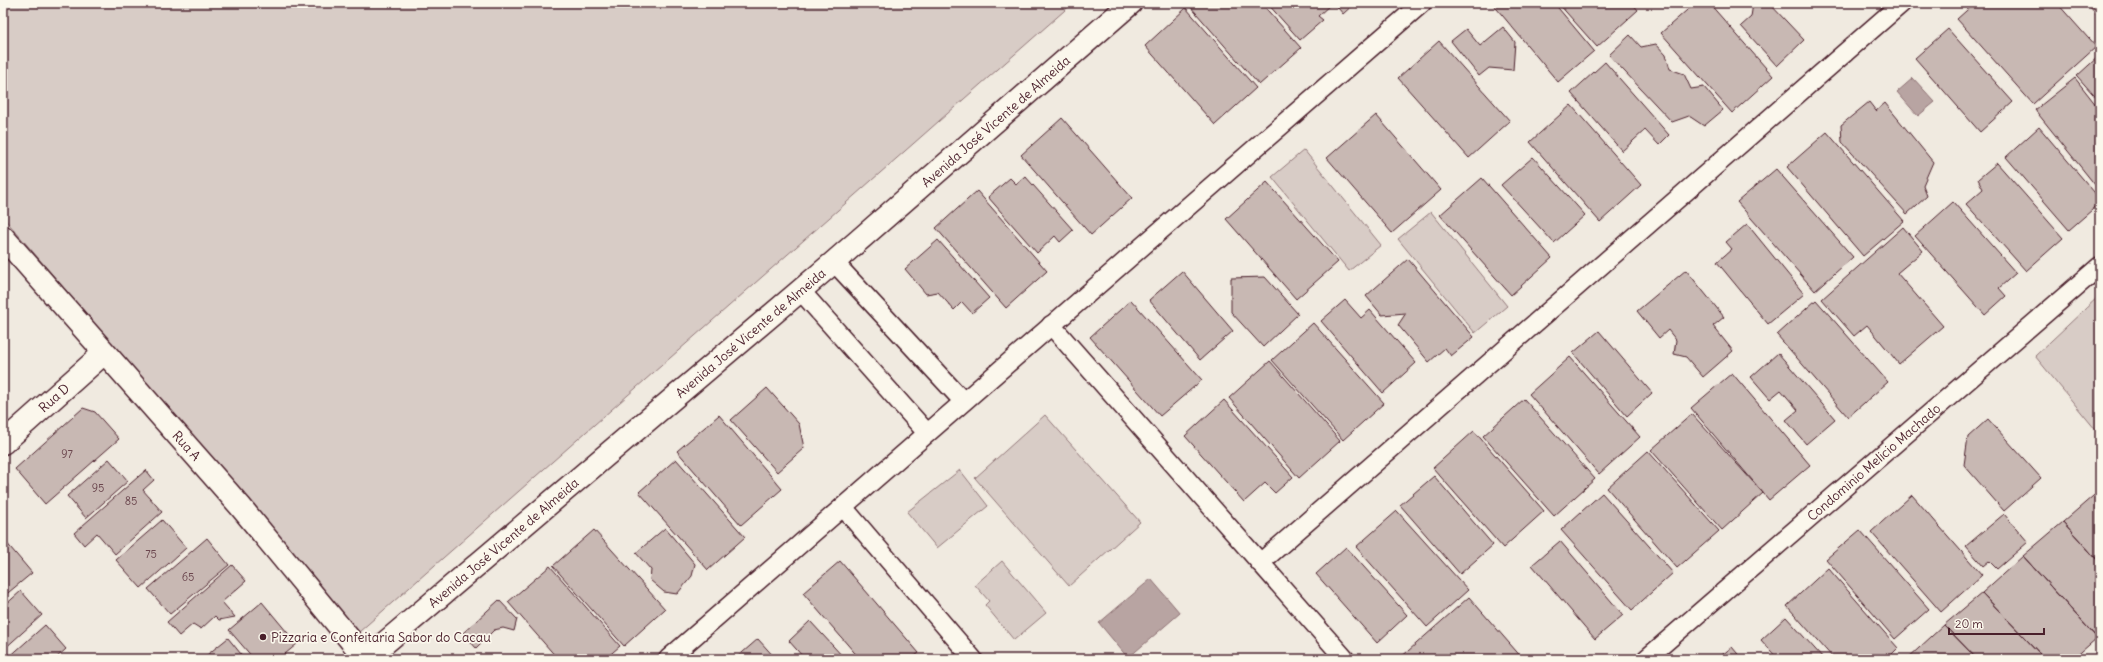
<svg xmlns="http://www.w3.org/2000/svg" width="2103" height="662" viewBox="0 0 2103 662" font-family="Delius,sans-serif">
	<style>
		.green { fill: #d8ccc6; stroke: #917678 }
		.water { fill: #b8a4a2; stroke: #8c6f72 }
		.building { fill: #c8b8b3; stroke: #4a1f2b }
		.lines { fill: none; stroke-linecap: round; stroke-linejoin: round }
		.service-casing { stroke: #4a1f2b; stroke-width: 21 }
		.minor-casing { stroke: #4a1f2b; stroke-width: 25 }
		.tertiary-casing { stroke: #4a1f2b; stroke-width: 25 }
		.service { stroke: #fbf7ec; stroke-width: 18 }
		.minor { stroke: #fbf7ec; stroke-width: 22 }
		.tertiary { stroke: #fbf7ec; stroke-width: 22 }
		.poi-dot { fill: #4a1f2b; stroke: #fbf7ec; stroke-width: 1.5 }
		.labels { text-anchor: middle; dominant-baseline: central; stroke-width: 3.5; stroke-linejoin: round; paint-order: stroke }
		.number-label { font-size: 11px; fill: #6a454d }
		.street-label { font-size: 13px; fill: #4a1f2b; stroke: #fbf7ec }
		.poi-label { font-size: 13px; fill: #4a1f2b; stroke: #fbf7ec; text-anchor: start }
	</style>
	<rect width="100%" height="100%" fill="#f0eae0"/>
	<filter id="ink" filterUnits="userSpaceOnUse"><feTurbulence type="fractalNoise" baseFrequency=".025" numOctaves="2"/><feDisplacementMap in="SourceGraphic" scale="8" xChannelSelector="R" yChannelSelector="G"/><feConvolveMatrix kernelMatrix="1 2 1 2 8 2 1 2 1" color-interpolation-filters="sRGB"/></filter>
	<g filter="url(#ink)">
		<path class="green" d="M 3,3 L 1073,3 L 359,632 L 3,217 Z
			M 1304,150 L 1381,245 L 1349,271 L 1272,177 Z
			M 1431,212 L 1507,306 L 1475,333 L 1398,239 Z
			M 2100,295 L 2100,435 L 2035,356 Z
			M 1045,415 L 1140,522 L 1069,586 L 975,478 Z
			M 960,470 L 988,506 L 937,548 L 907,512 Z
			M 1002,561 L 1046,613 L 1014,640 L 985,605 L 989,601 L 975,585 Z"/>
		<path class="water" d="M 1913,78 L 1935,102 L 1918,116 L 1897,92 Z
			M 1151,579 L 1180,613 L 1128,658 L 1099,623 Z"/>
		<path class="building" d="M 1191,3 L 1261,3 L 1301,48 L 1259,85 L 1189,5 Z
			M 1267,3 L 1330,3 L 1331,4 L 1318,16 L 1323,20 L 1300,40 Z
			M 1334,3 L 1355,3 L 1343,14 Z
			M 1492,3 L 1554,3 L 1594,51 L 1558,82 Z
			M 1558,3 L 1632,3 L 1638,10 L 1597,47 Z
			M 1695,3 L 1709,3 L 1773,76 L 1732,113 L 1661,33 Z
			M 1753,3 L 1769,3 L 1804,40 L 1777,66 L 1741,26 L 1751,17 Z
			M 1975,3 L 2057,3 L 2096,47 L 2033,104 L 1957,19 Z
			M 2086,3 L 2100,3 L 2100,18 Z
			M 1186,8 L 1256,88 L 1215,125 L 1145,46 Z
			M 1503,27 L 1515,42 L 1513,70 L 1489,68 L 1479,76 L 1451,41 L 1466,29 L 1480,46 Z
			M 1948,29 L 2013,102 L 1980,132 L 1915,58 Z
			M 1630,35 L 1641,47 L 1656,44 L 1666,55 L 1670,69 L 1684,74 L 1691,89 L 1704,87 L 1723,110 L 1704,126 L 1689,116 L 1672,122 L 1609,55 Z
			M 1439,41 L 1510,121 L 1469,158 L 1398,78 Z
			M 2100,55 L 2100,102 L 2077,76 Z
			M 1605,62 L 1669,135 L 1659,145 L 1645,130 L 1622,151 L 1571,93 Z
			M 2075,78 L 2100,110 L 2100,191 L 2035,110 Z
			M 1869,102 L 1876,111 L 1885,103 L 1933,162 L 1923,185 L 1927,196 L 1907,214 L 1842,142 L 1841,125 Z
			M 1571,105 L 1641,185 L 1600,222 L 1530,142 Z
			M 1376,115 L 1441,190 L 1392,233 L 1327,158 Z
			M 1062,118 L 1132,198 L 1091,235 L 1021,155 Z
			M 2039,127 L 2100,199 L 2100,203 L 2069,230 L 2006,157 Z
			M 1827,132 L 1904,221 L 1863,256 L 1787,167 Z
			M 1533,157 L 1585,215 L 1554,243 L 1501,185 Z
			M 1997,163 L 2063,238 L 2026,271 L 1966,204 L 1983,189 L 1978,179 Z
			M 1776,169 L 1853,257 L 1815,291 L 1737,202 Z
			M 1025,176 L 1073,230 L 1060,242 L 1055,236 L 1037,253 L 988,197 L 1010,178 L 1016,184 Z
			M 1482,178 L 1552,258 L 1511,295 L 1440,215 Z
			M 1267,182 L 1338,262 L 1296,299 L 1226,219 Z
			M 977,191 L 1047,271 L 1006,308 L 936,228 Z
			M 1953,202 L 2016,273 L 1999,288 L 2006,296 L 1985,315 L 1915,236 Z
			M 1747,224 L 1804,294 L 1768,324 L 1717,262 L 1732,249 L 1726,242 Z
			M 1903,227 L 1923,251 L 1897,273 L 1943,326 L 1899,364 L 1867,325 L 1854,336 L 1822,299 Z
			M 938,240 L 989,298 L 972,313 L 962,302 L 954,310 L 938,292 L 926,294 L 905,269 Z
			M 1408,259 L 1474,337 L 1451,356 L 1445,348 L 1429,362 L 1398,325 L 1406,313 L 1382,315 L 1366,296 Z
			M 1686,270 L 1724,317 L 1713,326 L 1733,351 L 1703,377 L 1686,357 L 1674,354 L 1676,340 L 1668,330 L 1659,338 L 1637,311 Z
			M 1182,271 L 1233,331 L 1200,360 L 1149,300 Z
			M 1265,277 L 1298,314 L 1263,347 L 1231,312 L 1231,278 Z
			M 1131,300 L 1202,380 L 1160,416 L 1090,337 Z
			M 1345,300 L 1361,318 L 1370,310 L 1416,363 L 1383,393 L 1321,321 Z
			M 1816,300 L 1888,382 L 1848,417 L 1777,335 Z
			M 1313,323 L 1384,403 L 1343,440 L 1272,360 Z
			M 1599,331 L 1652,393 L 1627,416 L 1573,353 Z
			M 1778,353 L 1835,419 L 1806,444 L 1786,420 L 1798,410 L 1781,390 L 1770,399 L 1751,377 Z
			M 1570,357 L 1640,437 L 1599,474 L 1529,394 Z
			M 1270,361 L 1340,441 L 1299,478 L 1229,398 Z
			M 1732,373 L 1810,465 L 1769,500 L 1691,408 Z
			M 767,388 L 799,424 L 804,448 L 777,472 L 731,420 Z
			M 1524,399 L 1595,479 L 1554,516 L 1483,436 Z
			M 1224,400 L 1293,477 L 1275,493 L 1265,483 L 1244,502 L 1185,436 Z
			M 83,408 L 95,412 L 119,439 L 45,504 L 15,469 Z
			M 1692,414 L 1763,493 L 1722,530 L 1651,450 Z
			M 719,415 L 782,489 L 741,525 L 677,451 Z
			M 1988,419 L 2041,478 L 2004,511 L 1964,465 L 1968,437 Z
			M 1474,431 L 1544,511 L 1503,548 L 1433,468 Z
			M 1648,451 L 1719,531 L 1677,568 L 1607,488 Z
			M 109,459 L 128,481 L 86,518 L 67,496 Z
			M 676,459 L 745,537 L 708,570 L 639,492 Z
			M 146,470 L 154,480 L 143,490 L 162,512 L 115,554 L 97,533 L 84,545 L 74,533 Z
			M 1434,476 L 1493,545 L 1460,574 L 1400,505 Z
			M 2100,490 L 2100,563 L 2063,522 Z
			M 1602,493 L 1673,573 L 1632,610 L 1561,530 Z
			M 1912,495 L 1982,575 L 1941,612 L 1871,532 Z
			M 1397,511 L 1468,590 L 1427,627 L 1356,547 Z
			M 2004,514 L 2028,542 L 1997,569 L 1989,561 L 1983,566 L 1966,546 Z
			M 162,520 L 186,548 L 141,588 L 116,560 Z
			M 2063,522 L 2100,563 L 2100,635 L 2097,638 L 2023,556 Z
			M 665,528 L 695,564 L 692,576 L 677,594 L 664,592 L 650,580 L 651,570 L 636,553 Z
			M 594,530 L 665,609 L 624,646 L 553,566 Z
			M 1860,530 L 1929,609 L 1895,639 L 1826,559 Z
			M 207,538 L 229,565 L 170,614 L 148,589 Z
			M 5,541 L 32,573 L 3,597 L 3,542 Z
			M 1560,541 L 1623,615 L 1595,639 L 1532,565 Z
			M 1346,547 L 1407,615 L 1377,643 L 1316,574 Z
			M 2023,556 L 2097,638 L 2073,659 L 2045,659 L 1982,593 Z
			M 840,561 L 919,653 L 911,659 L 860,659 L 803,593 Z
			M 232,565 L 246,581 L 222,602 L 235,617 L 219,620 L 215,616 L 201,629 L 193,624 L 179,636 L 167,622 Z
			M 550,566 L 620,646 L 605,659 L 558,659 L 508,602 Z
			M 1828,568 L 1898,648 L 1887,659 L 1834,659 L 1787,606 Z
			M 21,591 L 42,615 L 3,650 L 3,607 Z
			M 1982,593 L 2045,659 L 1977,659 L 1944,625 Z
			M 1469,597 L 1523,659 L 1399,659 Z
			M 499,600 L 517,619 L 514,631 L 503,628 L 494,630 L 476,648 L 463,633 Z
			M 262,602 L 297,644 L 279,659 L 254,659 L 229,630 Z
			M 1786,617 L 1824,659 L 1778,659 L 1761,640 Z
			M 810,621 L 845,659 L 802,659 L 804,658 L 789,641 Z
			M 45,625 L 66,649 L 55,659 L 7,659 Z
			M 1944,625 L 1977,659 L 1907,659 Z
			M 228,638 L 245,659 L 202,659 Z
			M 758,639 L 776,659 L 735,659 Z
			M 1732,647 L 1742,659 L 1717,659 Z"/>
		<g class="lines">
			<g class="service-casing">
				<g id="service">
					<path d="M 834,262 L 963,401"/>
					<path d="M 800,290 L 927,433"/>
					<path d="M 1051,325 L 1345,659"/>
					<path d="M 843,507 L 973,659"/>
					<path d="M 1260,563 L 1902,3"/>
					<path d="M 668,659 L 1422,3"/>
					<path id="s1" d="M 1646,659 L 2100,266"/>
				</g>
			</g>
			<g class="minor-casing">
				<g id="minor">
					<path id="s2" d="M 3,237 L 240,506 L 366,659"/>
					<path id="s3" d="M 3,443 L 104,353"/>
				</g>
			</g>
			<g class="tertiary-casing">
				<g id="tertiary">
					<path id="s4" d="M 366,659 L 834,262 L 1131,3"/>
				</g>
			</g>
			<use href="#service" class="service"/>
			<use href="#minor" class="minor"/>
			<use href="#tertiary" class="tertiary"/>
		</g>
	</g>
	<circle class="poi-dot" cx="263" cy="637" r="4"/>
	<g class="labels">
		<g class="number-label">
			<text x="67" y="454">97</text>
			<text x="98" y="488">95</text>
			<text x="131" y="501">85</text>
			<text x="151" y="554">75</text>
			<text x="188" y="577">65</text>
		</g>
		<g class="street-label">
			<text stroke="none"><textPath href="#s4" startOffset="828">Avenida José Vicente de Almeida</textPath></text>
			<text stroke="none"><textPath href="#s4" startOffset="504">Avenida José Vicente de Almeida</textPath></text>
			<text stroke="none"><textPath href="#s3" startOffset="68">Rua D</textPath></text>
			<text stroke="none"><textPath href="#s2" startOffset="278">Rua A</textPath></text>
			<text stroke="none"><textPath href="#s1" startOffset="301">Condominio Melicio Machado</textPath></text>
			<text stroke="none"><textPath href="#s4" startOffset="180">Avenida José Vicente de Almeida</textPath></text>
		</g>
		<g class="poi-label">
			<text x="271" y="637">Pizzaria e Confeitaria Sabor do Cacau</text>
		</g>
	</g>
	<rect width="2103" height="662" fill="none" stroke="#fbf7ec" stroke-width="16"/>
	<rect x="8" y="8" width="2087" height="646" fill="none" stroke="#4a1f2b" stroke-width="1.5" filter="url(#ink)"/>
	<path d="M1949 628v6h95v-6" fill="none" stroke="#4a1f2b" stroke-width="2"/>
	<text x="1955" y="628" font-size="12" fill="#4a1f2b" stroke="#fbf7ec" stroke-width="3" paint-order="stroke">20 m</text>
</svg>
